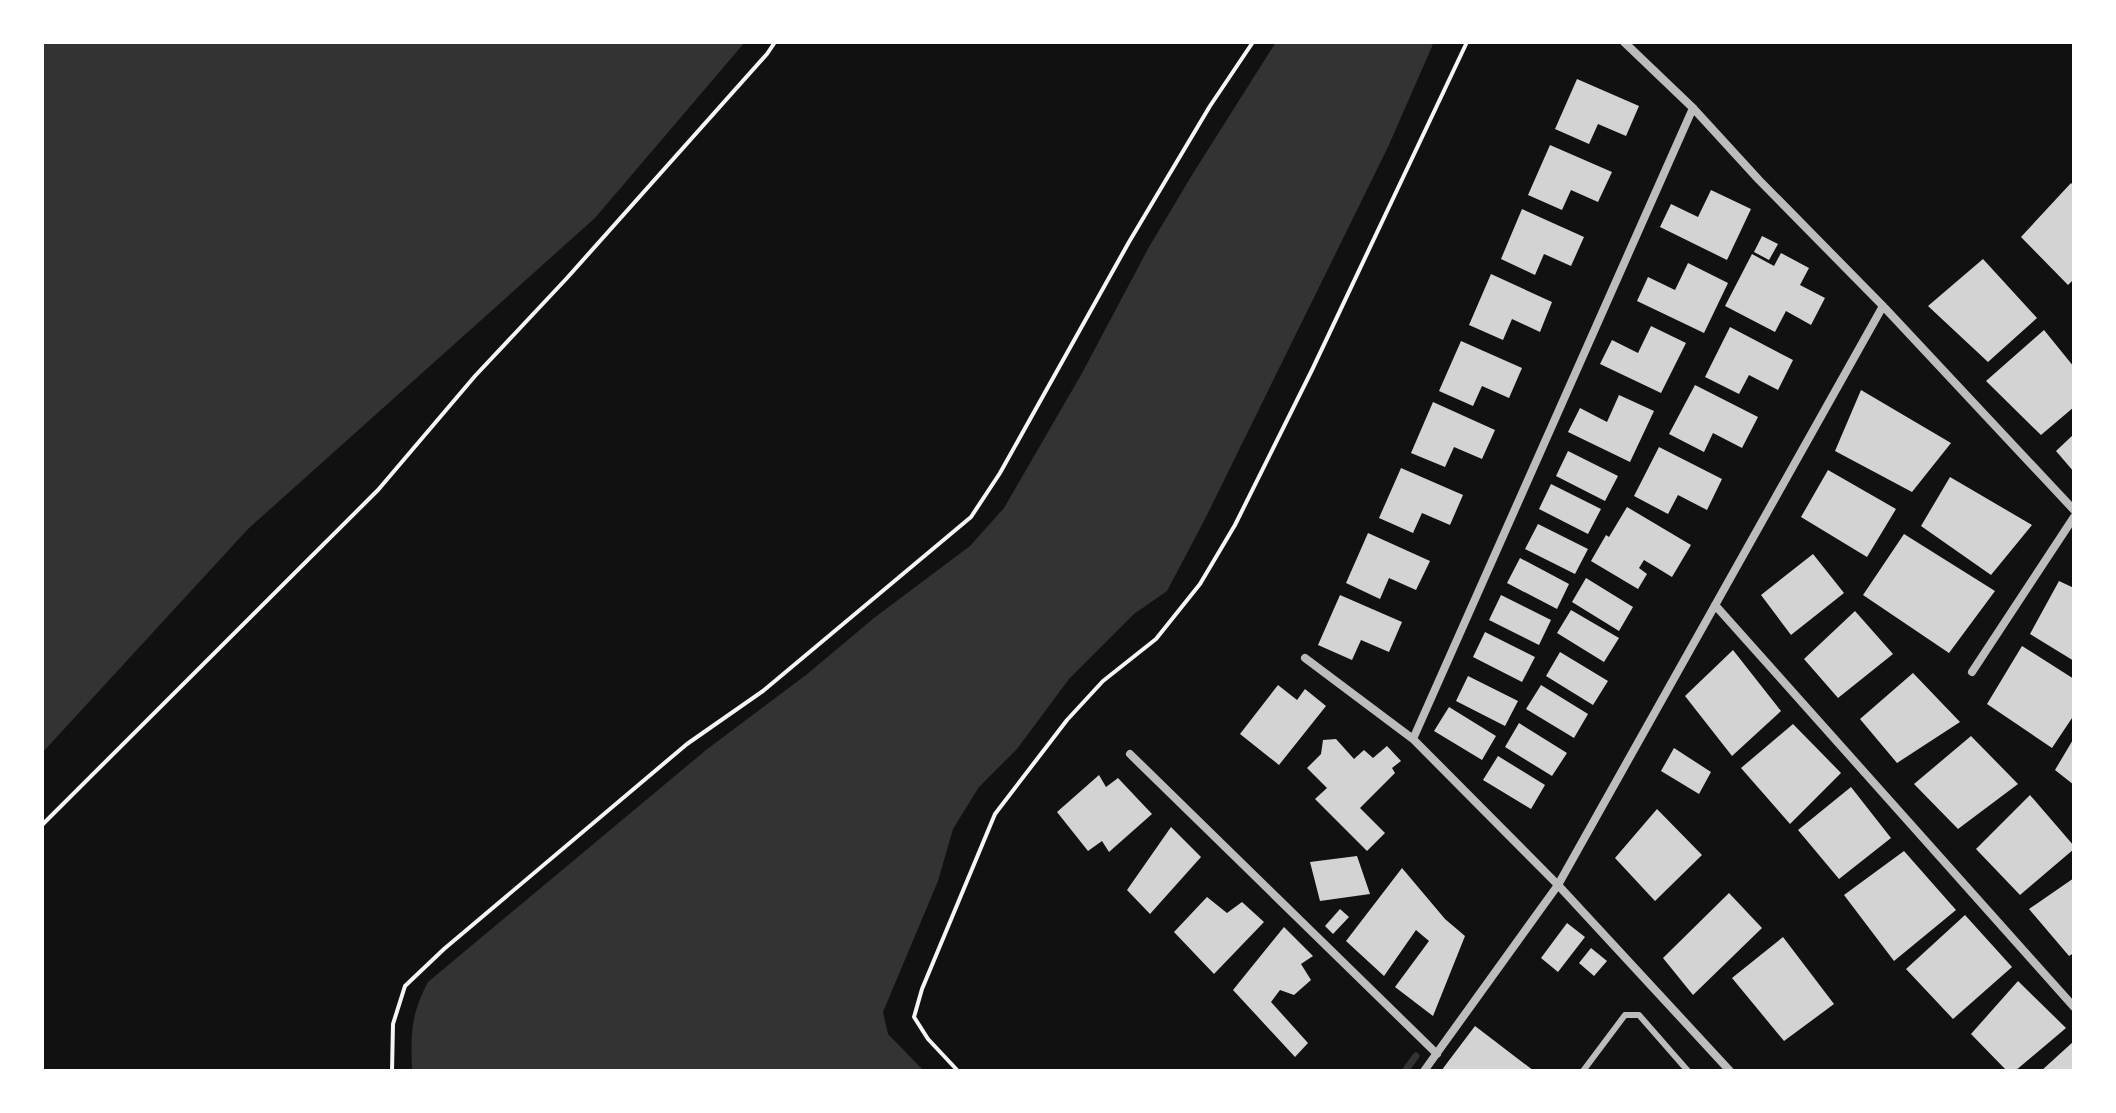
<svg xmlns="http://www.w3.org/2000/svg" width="2116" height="1113" viewBox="0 0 2116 1113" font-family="Lato,sans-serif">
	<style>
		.water { fill: #333 }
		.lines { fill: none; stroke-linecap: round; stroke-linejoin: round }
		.stream { stroke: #333; stroke-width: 7 }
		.building { fill: #d3d3d3 }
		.path { stroke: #f5f5f5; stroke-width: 4 }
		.service { stroke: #bcbcbc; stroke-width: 6 }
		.minor { stroke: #bcbcbc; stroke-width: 8 }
	</style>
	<rect width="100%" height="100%" fill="#111"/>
	<path class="water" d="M 42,42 L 745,42 L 595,218 L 248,529 L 42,753 Z
		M 1276,42 L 1434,42 L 1388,147 L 1205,519 L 1167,591 L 1134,614 L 1069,679 L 1017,749 L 979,787 L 953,829 L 938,881 L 883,1012 L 888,1034 L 924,1071 L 412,1071 C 411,1034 410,1016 428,982 L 706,750 L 806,675 L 874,618 L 970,546 L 1004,508 L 1081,375 L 1149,247 L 1192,175 Z"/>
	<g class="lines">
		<path class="stream" d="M 1405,1071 L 1416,1056"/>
	</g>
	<path class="building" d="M 1577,79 L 1639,106 L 1626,136 L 1598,124 L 1589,144 L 1555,129 Z
		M 1550,145 L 1612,172 L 1598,202 L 1571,190 L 1562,210 L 1528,195 Z
		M 2071,183 L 2074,186 L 2074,279 L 2068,285 L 2021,237 Z
		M 1711,190 L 1751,209 L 1727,260 L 1660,227 L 1671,204 L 1698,217 Z
		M 1522,209 L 1584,237 L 1571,266 L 1544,254 L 1535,275 L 1501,259 Z
		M 1762,236 L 1778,244 L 1769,260 L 1754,252 Z
		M 1781,253 L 1809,268 L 1800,285 L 1825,298 L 1811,325 L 1786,311 L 1775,332 L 1725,306 L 1752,254 L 1774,266 Z
		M 1983,259 L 2037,318 L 1988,362 L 1928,306 Z
		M 1688,263 L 1728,283 L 1704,333 L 1637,301 L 1648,277 L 1675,290 Z
		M 1491,274 L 1552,302 L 1540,332 L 1512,319 L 1503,340 L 1469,325 Z
		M 1651,326 L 1686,343 L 1661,393 L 1600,364 L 1612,340 L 1638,353 Z
		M 1730,327 L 1793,360 L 1778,390 L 1749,375 L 1739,394 L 1705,377 Z
		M 2044,330 L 2074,367 L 2074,407 L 2041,435 L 1986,381 Z
		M 1461,341 L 1522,368 L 1509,398 L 1482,386 L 1473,406 L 1439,391 Z
		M 1695,385 L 1758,417 L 1742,448 L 1713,433 L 1704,452 L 1669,434 Z
		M 1861,390 L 1951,443 L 1912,492 L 1835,451 Z
		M 1619,395 L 1654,411 L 1630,462 L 1568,432 L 1580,408 L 1607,422 Z
		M 1433,402 L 1495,430 L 1482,459 L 1454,447 L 1445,467 L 1411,453 Z
		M 2074,434 L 2074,472 L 2056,451 Z
		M 1659,447 L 1722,479 L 1707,510 L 1678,495 L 1668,514 L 1634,496 Z
		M 1568,451 L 1618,476 L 1605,501 L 1556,476 Z
		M 1401,468 L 1463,495 L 1450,525 L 1422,513 L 1413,533 L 1379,518 Z
		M 1828,470 L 1896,509 L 1867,557 L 1801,517 Z
		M 1950,477 L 2032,525 L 1991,575 L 1921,526 Z
		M 1551,484 L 1601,509 L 1588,534 L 1539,509 Z
		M 1627,507 L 1691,545 L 1672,577 L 1644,560 L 1639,568 L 1647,574 L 1638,589 L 1591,561 L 1606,535 L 1609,537 Z
		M 1538,524 L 1588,549 L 1575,574 L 1525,549 Z
		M 1368,533 L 1430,561 L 1416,590 L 1389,578 L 1380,599 L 1346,583 Z
		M 1904,534 L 1995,591 L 1949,653 L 1863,595 Z
		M 1813,554 L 1844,593 L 1791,635 L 1761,595 Z
		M 1520,558 L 1569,584 L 1557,609 L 1507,583 Z
		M 1586,578 L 1633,607 L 1619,631 L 1572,602 Z
		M 2059,581 L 2074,588 L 2074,661 L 2030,634 Z
		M 1340,595 L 1402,622 L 1389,652 L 1361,640 L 1352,660 L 1318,645 Z
		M 1501,595 L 1551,620 L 1539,645 L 1489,620 Z
		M 1571,610 L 1619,638 L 1604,662 L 1557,633 Z
		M 1855,611 L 1893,654 L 1838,698 L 1804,659 Z
		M 1485,632 L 1535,657 L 1522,682 L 1473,657 Z
		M 2022,646 L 2074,679 L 2074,715 L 2052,748 L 1987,704 Z
		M 1733,650 L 1781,711 L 1732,756 L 1685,696 Z
		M 1560,652 L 1608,681 L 1593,705 L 1546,676 Z
		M 1913,673 L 1960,722 L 1897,763 L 1860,719 Z
		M 1468,676 L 1518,701 L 1505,726 L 1456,701 Z
		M 1278,685 L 1297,700 L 1305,689 L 1326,706 L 1279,765 L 1240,734 Z
		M 1541,685 L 1588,714 L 1574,738 L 1526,709 Z
		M 1449,707 L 1496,736 L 1482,760 L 1434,731 Z
		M 1519,723 L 1567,753 L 1552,776 L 1505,747 Z
		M 1793,724 L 1841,773 L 1790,824 L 1741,768 Z
		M 1971,736 L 2018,784 L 1958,829 L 1914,784 Z
		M 2074,738 L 2074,785 L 2055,770 Z
		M 1336,739 L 1354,759 L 1364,750 L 1373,758 L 1387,746 L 1401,761 L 1392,768 L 1395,773 L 1360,808 L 1385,833 L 1367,851 L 1315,799 L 1327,788 L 1307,768 L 1321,754 L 1323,740 Z
		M 1674,748 L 1711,772 L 1699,794 L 1661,771 Z
		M 1498,756 L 1545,785 L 1531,809 L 1483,780 Z
		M 1099,775 L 1106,787 L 1118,778 L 1152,814 L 1109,852 L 1102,841 L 1088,851 L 1057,812 Z
		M 1851,787 L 1891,838 L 1839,879 L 1798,830 Z
		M 2030,795 L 2074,846 L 2074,849 L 2020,895 L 1976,849 Z
		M 1657,809 L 1702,855 L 1655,901 L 1615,858 Z
		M 1171,827 L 1201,857 L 1150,914 L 1127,890 Z
		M 1904,851 L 1956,910 L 1894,961 L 1844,895 Z
		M 1357,856 L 1370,894 L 1320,901 L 1310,862 Z
		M 1402,868 L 1445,919 L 1465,936 L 1433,1016 L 1395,987 L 1429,941 L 1416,930 L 1384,976 L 1346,941 Z
		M 2074,878 L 2074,953 L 2069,956 L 2029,909 Z
		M 1729,893 L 1762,928 L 1693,995 L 1663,958 Z
		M 1207,897 L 1227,913 L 1242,902 L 1264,922 L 1214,974 L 1174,932 Z
		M 1340,909 L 1349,917 L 1333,934 L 1325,926 Z
		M 1965,915 L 2012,967 L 1953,1019 L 1906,969 Z
		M 1567,923 L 1585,937 L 1558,972 L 1541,958 Z
		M 1284,927 L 1313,956 L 1301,964 L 1311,980 L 1294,995 L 1280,990 L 1271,1002 L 1308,1043 L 1295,1057 L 1233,990 Z
		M 1783,937 L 1834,1004 L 1784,1041 L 1732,978 Z
		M 1591,948 L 1607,961 L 1594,976 L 1579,963 Z
		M 2018,981 L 2066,1028 L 2015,1071 L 2007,1071 L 1971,1034 Z
		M 1475,1026 L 1534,1071 L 1441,1071 Z
		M 2074,1041 L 2074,1071 L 2041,1071 Z"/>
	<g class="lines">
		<path class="path" d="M 42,825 L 378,490 L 475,376 L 567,278 L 767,54 L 775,42
			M 392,1071 L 393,1024 L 405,986 L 444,949 L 687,744 L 763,691 L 971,517 L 1000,473 L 1129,242 L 1210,106 L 1253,42
			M 958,1071 L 928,1039 L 914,1017 L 922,989 L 995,814 L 1067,720 L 1103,681 L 1156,639 L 1200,584 L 1235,525 L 1312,370 L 1467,42"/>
		<path class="service" d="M 1583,1071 L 1625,1015 L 1639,1015 L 1688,1071"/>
		<path class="minor" d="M 1624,42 L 1693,108 L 1759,180 L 1883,306 L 2074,510
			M 1715,605 L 2074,1007
			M 1305,658 L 1413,739 L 1558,885 L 1730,1071
			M 1972,672 L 2074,517
			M 1413,739 L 1693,108
			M 1130,754 L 1437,1054
			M 1424,1071 L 1558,885 L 1883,306"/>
	</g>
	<rect width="2116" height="1113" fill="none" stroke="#ffffff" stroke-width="88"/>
</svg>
